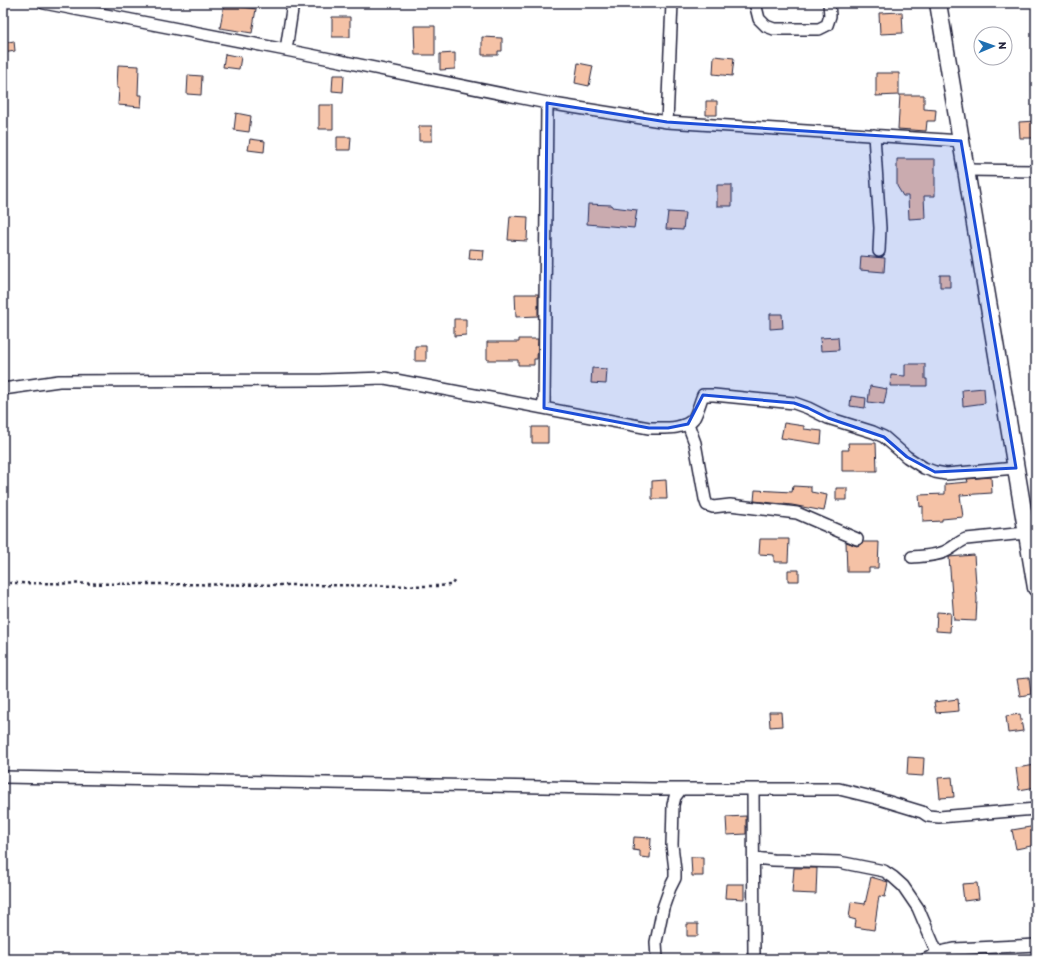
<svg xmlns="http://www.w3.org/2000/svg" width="1039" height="962" viewBox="0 0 1039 962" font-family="Itim,sans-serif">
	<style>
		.building { fill: #f5c2a6; stroke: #22223b }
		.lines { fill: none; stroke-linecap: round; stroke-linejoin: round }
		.street-casing { stroke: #22223b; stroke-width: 14 }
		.secondary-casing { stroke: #22223b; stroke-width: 19 }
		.path { stroke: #22223b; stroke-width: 2.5; stroke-dasharray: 3 3; stroke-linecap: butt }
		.street { stroke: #fff; stroke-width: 11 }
		.secondary { stroke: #fff; stroke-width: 16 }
		.marked { fill: #1d4ed8; fill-opacity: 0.2; stroke: #1d4ed8; stroke-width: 3; stroke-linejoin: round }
	</style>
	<rect width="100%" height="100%" fill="#fff"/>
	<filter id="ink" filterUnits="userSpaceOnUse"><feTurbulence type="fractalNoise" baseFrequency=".025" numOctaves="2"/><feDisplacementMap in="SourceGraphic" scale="8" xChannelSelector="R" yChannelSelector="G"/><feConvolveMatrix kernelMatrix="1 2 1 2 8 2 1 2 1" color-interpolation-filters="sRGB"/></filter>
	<g filter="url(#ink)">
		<path class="building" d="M 224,4 L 256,9 L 252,33 L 220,28 Z
			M 902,12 L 903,33 L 880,34 L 879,13 Z
			M 332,17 L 350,17 L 350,37 L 332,37 Z
			M 414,26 L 435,26 L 435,55 L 415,55 Z
			M 482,37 L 502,38 L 502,51 L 498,51 L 498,55 L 482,55 Z
			M 14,41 L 15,51 L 3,53 L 3,43 Z
			M 455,53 L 455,69 L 440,70 L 440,54 Z
			M 225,54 L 241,57 L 239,69 L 223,67 Z
			M 714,56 L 734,58 L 732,76 L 713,74 Z
			M 578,63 L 593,66 L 589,86 L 575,83 Z
			M 118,65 L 139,66 L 138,95 L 142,95 L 141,107 L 118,105 L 119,88 L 117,88 Z
			M 876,73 L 899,73 L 899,95 L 876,96 Z
			M 188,75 L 202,76 L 201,95 L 187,94 Z
			M 333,75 L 344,75 L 343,92 L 332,91 Z
			M 900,95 L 924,95 L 924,109 L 936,110 L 935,121 L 927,121 L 926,131 L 898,129 Z
			M 706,101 L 717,101 L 717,115 L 706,115 Z
			M 319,105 L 333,105 L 333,129 L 319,129 Z
			M 236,113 L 251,116 L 249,132 L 234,130 Z
			M 1036,121 L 1036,138 L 1020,138 L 1019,122 Z
			M 419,126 L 432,126 L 432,141 L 419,141 Z
			M 337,137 L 351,137 L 350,150 L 337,150 Z
			M 250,139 L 265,141 L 264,152 L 248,150 Z
			M 897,159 L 935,159 L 935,196 L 924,196 L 925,218 L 909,219 L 908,196 L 903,196 L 897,186 Z
			M 717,185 L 732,185 L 732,206 L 717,206 Z
			M 588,204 L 612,205 L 612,207 L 637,210 L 634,228 L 587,224 Z
			M 668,212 L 685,213 L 683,230 L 666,229 Z
			M 510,216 L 528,217 L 527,241 L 508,240 Z
			M 470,249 L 484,250 L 483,260 L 469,259 Z
			M 861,256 L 885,258 L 884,272 L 860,270 Z
			M 940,275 L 950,275 L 950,287 L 940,287 Z
			M 515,294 L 538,294 L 538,316 L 516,317 Z
			M 770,314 L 782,314 L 783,328 L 770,329 Z
			M 454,319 L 466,319 L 466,335 L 454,336 Z
			M 838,337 L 839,350 L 821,351 L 820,338 Z
			M 519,339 L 538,339 L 537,359 L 534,359 L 534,365 L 518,365 L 518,360 L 487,360 L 487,342 L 519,342 Z
			M 415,346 L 426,346 L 426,361 L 415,361 Z
			M 905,364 L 925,364 L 925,379 L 927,379 L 927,386 L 890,386 L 891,375 L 905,376 Z
			M 592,368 L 607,369 L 606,384 L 591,383 Z
			M 870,386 L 887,389 L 884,404 L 868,402 Z
			M 984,388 L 985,403 L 963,406 L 962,390 Z
			M 851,396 L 866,398 L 865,408 L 850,406 Z
			M 784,423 L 804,426 L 804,429 L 822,431 L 821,444 L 781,438 Z
			M 532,427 L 548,427 L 548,443 L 532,443 Z
			M 848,443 L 876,443 L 877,471 L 842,471 L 842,450 L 849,450 Z
			M 991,477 L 992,493 L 960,495 L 963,517 L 942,519 L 942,521 L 923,522 L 923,506 L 920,507 L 919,495 L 945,494 L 945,484 L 968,482 L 967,479 Z
			M 666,480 L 667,499 L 652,499 L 652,481 Z
			M 793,486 L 811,487 L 811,492 L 827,495 L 824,511 L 792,505 L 754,501 L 755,490 L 792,492 Z
			M 836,488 L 847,488 L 847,500 L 836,500 Z
			M 760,539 L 789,539 L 788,562 L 774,562 L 774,555 L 759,554 Z
			M 846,542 L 857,546 L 863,542 L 879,542 L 878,568 L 869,568 L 869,572 L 847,572 Z
			M 974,555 L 977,599 L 976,621 L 954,620 L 949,557 Z
			M 788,570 L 799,570 L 799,581 L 788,581 Z
			M 937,612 L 951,613 L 950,632 L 936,631 Z
			M 1029,678 L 1031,694 L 1020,696 L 1017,679 Z
			M 958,699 L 959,711 L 936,713 L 934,702 Z
			M 769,712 L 781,712 L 782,726 L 770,727 Z
			M 1020,714 L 1023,731 L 1008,733 L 1006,716 Z
			M 908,757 L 924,758 L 923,776 L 907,775 Z
			M 1036,765 L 1036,787 L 1019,790 L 1016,768 Z
			M 952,777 L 954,797 L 940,798 L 938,778 Z
			M 746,816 L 746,834 L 727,835 L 726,817 Z
			M 1036,826 L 1036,845 L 1016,849 L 1012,830 Z
			M 634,837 L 651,838 L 650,858 L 640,857 L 640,851 L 633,850 Z
			M 691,857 L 703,857 L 703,876 L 692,876 Z
			M 794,868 L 817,868 L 816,894 L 792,893 Z
			M 871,877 L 888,882 L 885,897 L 879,896 L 874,930 L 855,927 L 856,920 L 849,918 L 851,902 L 865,904 Z
			M 977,883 L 979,899 L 964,901 L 962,884 Z
			M 726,884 L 744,884 L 744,899 L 725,898 Z
			M 687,924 L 698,924 L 698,936 L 687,936 Z"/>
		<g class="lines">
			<g class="street-casing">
				<path id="street" d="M 44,3 L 286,50 L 547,103 L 667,122 L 961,141
					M 755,3 L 759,19 L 766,26 L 774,29 L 819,29 L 827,25 L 830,16 L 829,3
					M 286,50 L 293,3
					M 667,122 L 672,3
					M 874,135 L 880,228 L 879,251
					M 966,170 L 1036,171
					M 3,389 L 59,381 L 322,380 L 385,378 L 649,428 C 663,428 685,430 694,418 C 698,411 700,402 703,395 L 714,395 L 794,403 L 808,408 L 828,418 L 873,432 L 884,437 L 907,457 L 924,468 L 935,472 L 946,474 L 1016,468
					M 544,408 L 547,103
					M 688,424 L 695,443 L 705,499 L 707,505 L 713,507 L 730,505 L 797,513 L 857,539
					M 912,557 C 922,556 935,556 944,552 C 952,549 958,542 966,539 L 1036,532
					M 3,777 L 651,789 L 839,789 L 876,798 L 922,812 L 928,816 L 939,817 L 1036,809
					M 753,789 L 754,959
					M 754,858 L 773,860 L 839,862 L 884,871 L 893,877 L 903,886 L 918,908 L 938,955
					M 657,959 L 656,942 L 663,908 L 670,888 L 675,878 L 675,870 L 672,845 L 673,805 L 675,797 L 681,789
					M 926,959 L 944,951 L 954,949 L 1036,945"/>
			</g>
			<g class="secondary-casing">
				<path id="secondary" d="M 938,3 L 1036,588"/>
			</g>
			<path class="path" d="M 3,583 L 439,586 L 451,585 L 456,579"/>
			<use href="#street" class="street"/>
			<use href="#secondary" class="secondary"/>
		</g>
	</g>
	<path class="marked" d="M 547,103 L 667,122 L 961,141 L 1016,468 L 935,472 L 907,457 L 884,437 L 828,418 L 808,408 L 794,403 L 703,395 L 688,424 L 668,428 L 649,428 L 544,408 Z"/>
	<rect width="1039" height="962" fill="none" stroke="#fff" stroke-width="16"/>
	<rect x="8" y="8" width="1023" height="946" fill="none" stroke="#22223b" stroke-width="1.5" filter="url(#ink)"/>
	<g transform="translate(993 46) rotate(88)"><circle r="19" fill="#ffffff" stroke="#a7a7b1"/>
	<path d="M0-3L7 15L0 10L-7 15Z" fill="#1f6fb2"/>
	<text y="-6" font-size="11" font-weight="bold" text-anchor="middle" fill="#22223b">N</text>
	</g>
</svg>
